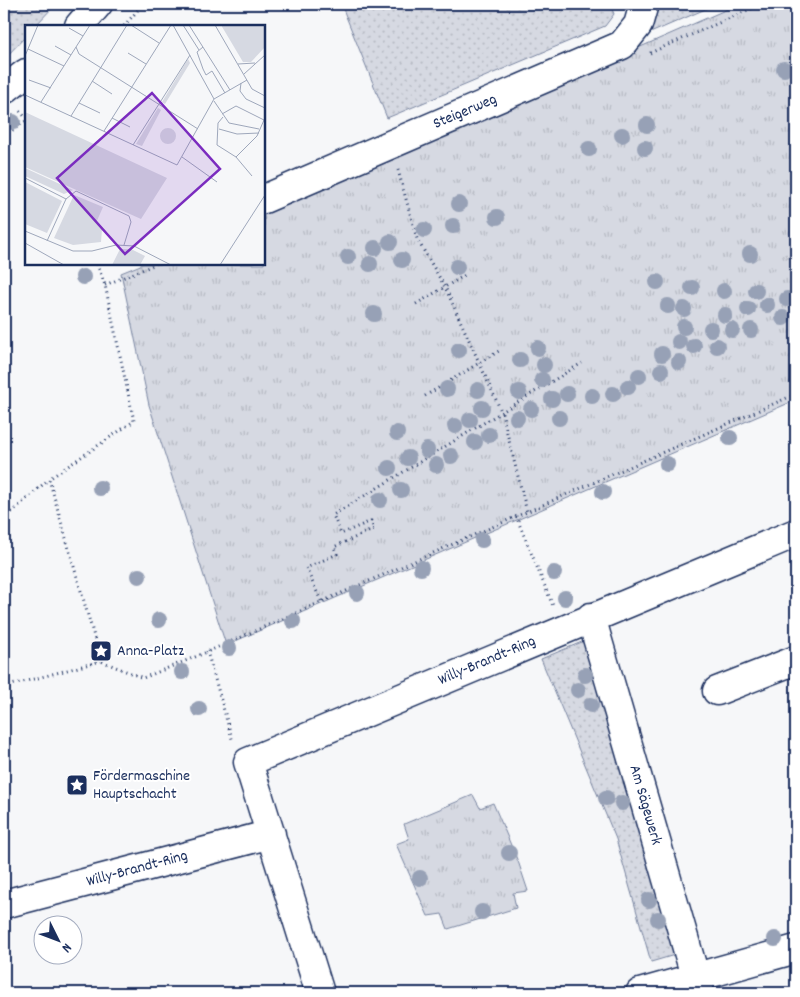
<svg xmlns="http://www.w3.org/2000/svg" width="800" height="997" viewBox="0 0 800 997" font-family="Dekko,sans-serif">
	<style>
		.grass { fill: url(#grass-dots); stroke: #7884a0 }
		.park { fill: url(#park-tufts); stroke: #7884a0 }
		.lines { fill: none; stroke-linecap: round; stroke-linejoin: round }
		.minor-casing { stroke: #1b2f5e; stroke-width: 31 }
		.path { stroke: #1b2f5e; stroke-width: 3; stroke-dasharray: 1 4; stroke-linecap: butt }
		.minor { stroke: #fff; stroke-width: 28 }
		.tree { fill: #97a1b6 }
		.labels { text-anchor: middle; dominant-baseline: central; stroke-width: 4; stroke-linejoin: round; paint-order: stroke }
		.street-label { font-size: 16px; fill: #1b2f5e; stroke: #fff }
		.poi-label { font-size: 16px; fill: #1b2f5e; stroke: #fff; text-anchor: start }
		.inset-road { fill: none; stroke: #9ea7bb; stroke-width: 1 }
		.view { fill: #7b2cbf; fill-opacity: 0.15; stroke: #7b2cbf; stroke-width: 2.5 }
		.inset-edge { fill: none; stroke: #1b2f5e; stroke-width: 2.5 }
	</style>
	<defs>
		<pattern id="grass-dots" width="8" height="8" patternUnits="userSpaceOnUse" patternTransform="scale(1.25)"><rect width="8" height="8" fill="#d6d9e2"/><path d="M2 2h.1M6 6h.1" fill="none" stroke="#b7bbc4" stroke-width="1.8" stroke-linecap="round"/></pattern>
		<pattern id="park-tufts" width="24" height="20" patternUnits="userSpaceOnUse" patternTransform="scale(1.25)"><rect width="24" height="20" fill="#d6d9e2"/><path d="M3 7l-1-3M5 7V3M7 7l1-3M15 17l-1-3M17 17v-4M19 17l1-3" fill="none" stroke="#b7bbc4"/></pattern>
	</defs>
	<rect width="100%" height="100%" fill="#f6f7f9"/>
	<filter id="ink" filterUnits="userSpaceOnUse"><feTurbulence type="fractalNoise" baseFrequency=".02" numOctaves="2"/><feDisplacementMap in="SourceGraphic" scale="10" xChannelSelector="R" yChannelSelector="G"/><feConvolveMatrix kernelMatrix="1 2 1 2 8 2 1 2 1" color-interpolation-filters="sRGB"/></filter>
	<g filter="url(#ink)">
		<path class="grass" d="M 4,4 L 56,4 L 35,26 L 26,26 L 26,36 L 4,59 Z
			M 341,4 L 610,4 L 614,14 L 605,26 L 387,118 Z
			M 657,4 L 717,4 L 648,34 Z
			M 589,639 L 678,954 L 651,962 L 616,839 L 541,659 Z"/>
		<path class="park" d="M 739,4 L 796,4 L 796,400 L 226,645 L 149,405 L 121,273 L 143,264 L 264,264 L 264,211 Z
			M 473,795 L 480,808 L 493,803 L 519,864 L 528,891 L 513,893 L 516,908 L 448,929 L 442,914 L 428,916 L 396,844 L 409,839 L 404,824 Z"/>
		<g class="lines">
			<g class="minor-casing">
				<path id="minor" d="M 79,26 L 98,4
					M 4,90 L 26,73
					M 264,199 L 622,45 L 638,25 L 644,4
					M 591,617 L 700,993
					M 717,691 L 796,660
					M 4,904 L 271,834
					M 320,993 L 248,762 L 796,533
					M 640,993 L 796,949"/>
			</g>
			<path class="path" d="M 124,26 L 143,4
				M 650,53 L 762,4
				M 20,111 L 26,118
				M 4,136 L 26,121
				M 398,170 L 417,239 L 445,287 L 502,413 L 527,512
				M 97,264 L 105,285 L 134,421 L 49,479 L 101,661 L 143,678 L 200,655 L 796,394
				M 105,285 L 156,264
				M 416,304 L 467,274
				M 425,396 L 499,351
				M 516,516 L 553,606
				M 4,519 L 49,479
				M 321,601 L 306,568 L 337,554 L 334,547 L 374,529 L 371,521 L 341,534 L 333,515 L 582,363
				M 207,651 L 233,742
				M 4,687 L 101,661"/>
			<use href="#minor" class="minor"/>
		</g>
		<g class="tree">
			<circle cx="784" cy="69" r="8"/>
			<circle cx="13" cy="122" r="8"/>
			<circle cx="647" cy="125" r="8"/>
			<circle cx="622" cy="135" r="8"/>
			<circle cx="645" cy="148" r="8"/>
			<circle cx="589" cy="149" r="8"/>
			<circle cx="459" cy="204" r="8"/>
			<circle cx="497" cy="217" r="8"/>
			<circle cx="453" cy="226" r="8"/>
			<circle cx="424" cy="230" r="8"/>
			<circle cx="390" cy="242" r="8"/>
			<circle cx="375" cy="248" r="8"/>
			<circle cx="750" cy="254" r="8"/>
			<circle cx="348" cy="257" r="8"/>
			<circle cx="402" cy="260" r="8"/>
			<circle cx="370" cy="264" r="8"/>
			<circle cx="457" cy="267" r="8"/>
			<circle cx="83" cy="277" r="8"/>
			<circle cx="657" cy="282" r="8"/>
			<circle cx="692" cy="288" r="8"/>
			<circle cx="724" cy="291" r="8"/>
			<circle cx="756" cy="291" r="8"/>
			<circle cx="787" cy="299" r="8"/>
			<circle cx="767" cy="305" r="8"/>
			<circle cx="668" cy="306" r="8"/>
			<circle cx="684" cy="309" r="8"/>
			<circle cx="748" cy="309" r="8"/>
			<circle cx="374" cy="314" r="8"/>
			<circle cx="725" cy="315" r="8"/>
			<circle cx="783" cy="318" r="8"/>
			<circle cx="684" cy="327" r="8"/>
			<circle cx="711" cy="329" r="8"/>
			<circle cx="732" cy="330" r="8"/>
			<circle cx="751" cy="330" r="8"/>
			<circle cx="679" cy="342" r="8"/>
			<circle cx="694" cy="346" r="8"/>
			<circle cx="717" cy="346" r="8"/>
			<circle cx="538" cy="348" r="8"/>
			<circle cx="459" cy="350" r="8"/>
			<circle cx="662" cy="354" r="8"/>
			<circle cx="520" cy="360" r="8"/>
			<circle cx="679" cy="362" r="8"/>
			<circle cx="544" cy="365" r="8"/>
			<circle cx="661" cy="371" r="8"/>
			<circle cx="639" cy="376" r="8"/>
			<circle cx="542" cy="380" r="8"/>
			<circle cx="628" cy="387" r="8"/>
			<circle cx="447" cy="389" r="8"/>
			<circle cx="478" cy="390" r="8"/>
			<circle cx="519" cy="392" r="8"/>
			<circle cx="567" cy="394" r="8"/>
			<circle cx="613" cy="394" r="8"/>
			<circle cx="592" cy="396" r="8"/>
			<circle cx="552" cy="399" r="8"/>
			<circle cx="482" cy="408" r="8"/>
			<circle cx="531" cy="409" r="8"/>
			<circle cx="517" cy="418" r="8"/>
			<circle cx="559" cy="418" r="8"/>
			<circle cx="470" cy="420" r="8"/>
			<circle cx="455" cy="426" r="8"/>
			<circle cx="397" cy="433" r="8"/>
			<circle cx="489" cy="435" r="8"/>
			<circle cx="730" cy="438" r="8"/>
			<circle cx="475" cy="442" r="8"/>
			<circle cx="427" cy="450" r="8"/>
			<circle cx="451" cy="456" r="8"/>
			<circle cx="408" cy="458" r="8"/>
			<circle cx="667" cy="464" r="8"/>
			<circle cx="436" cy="465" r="8"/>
			<circle cx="389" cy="468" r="8"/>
			<circle cx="100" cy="488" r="8"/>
			<circle cx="401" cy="490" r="8"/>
			<circle cx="603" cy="492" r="8"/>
			<circle cx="380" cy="500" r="8"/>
			<circle cx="482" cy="540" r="8"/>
			<circle cx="421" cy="568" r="8"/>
			<circle cx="554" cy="573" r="8"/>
			<circle cx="139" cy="576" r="8"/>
			<circle cx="357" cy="593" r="8"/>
			<circle cx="565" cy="598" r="8"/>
			<circle cx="159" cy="620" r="8"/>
			<circle cx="293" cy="621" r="8"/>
			<circle cx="229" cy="648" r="8"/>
			<circle cx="182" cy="672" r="8"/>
			<circle cx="585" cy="675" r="8"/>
			<circle cx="578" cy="690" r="8"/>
			<circle cx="591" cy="705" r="8"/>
			<circle cx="199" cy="709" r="8"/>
			<circle cx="606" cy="798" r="8"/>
			<circle cx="622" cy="803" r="8"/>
			<circle cx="509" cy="853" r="8"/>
			<circle cx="420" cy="878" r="8"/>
			<circle cx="649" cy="900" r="8"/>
			<circle cx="482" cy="912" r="8"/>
			<circle cx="658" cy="919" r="8"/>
			<circle cx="775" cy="939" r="8"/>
		</g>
	</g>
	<defs>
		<g id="sight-square" transform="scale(1.125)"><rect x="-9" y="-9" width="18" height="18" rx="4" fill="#1b2f5e" stroke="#fff"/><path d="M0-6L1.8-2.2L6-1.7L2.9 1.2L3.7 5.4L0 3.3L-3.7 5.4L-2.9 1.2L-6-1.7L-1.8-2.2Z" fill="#fff"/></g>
	</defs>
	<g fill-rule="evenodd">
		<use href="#sight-square" x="101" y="651"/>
		<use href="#sight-square" x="77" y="785"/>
	</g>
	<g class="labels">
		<g class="street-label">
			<text transform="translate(465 112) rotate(-23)">Steigerweg</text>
			<text transform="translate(487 661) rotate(-23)">Willy-Brandt-Ring</text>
			<text transform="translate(645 805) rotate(74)">Am Sägewerk</text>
			<text transform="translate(137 869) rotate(-15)">Willy-Brandt-Ring</text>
		</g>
		<g class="poi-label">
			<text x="117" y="651">Anna-Platz</text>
			<text x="93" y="776">Fördermaschine<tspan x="93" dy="18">Hauptschacht</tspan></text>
		</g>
	</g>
	<g transform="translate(25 25)">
		<rect width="240" height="240" fill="#f6f7f9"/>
		<path d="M 163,34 L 165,38 L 140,79 L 137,77 ZM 133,83 L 136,85 L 117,121 L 111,119 ZM 0,143 L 48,165 L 39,169 L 0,151 ZM 0,157 L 37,176 L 22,208 L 0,199 ZM 49,170 L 78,182 L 71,198 L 77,204 L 76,217 L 48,220 L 29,213 ZM 95,224 L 106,224 L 120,231 L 115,240 L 87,240 Z" fill="#d6d9e2"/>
		<path d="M 196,0 L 240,0 L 240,22 L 226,37 L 218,37 ZM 0,87 L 142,153 L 116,194 L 0,142 ZM135 111a8 8 0 1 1 16 0a8 8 0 1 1-16 0Z" fill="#d6d9e2"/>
		<path class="inset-road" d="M 65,0 L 51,22 L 54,29 L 173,104M 106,0 L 134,18M 158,0 L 174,25M 164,0 L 205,65M 190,0 L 227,64 L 240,71M 44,3 L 58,11M 30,21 L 46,30M 178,22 L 172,27 L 178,44 L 181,50 L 187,46 L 200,68M 3,24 L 39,41M 103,28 L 121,39M 0,31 L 13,0M 213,39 L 230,38M 219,49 L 240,30M 4,55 L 26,63M 67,56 L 87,69M 216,58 L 215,66 L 221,74 L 240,83M 0,70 L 152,140 L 189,74 L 148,0M 189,74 L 222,55M 189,76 L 204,98 L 234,104M 16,77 L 51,22M 54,78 L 75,88M 197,89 L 211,81 L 239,95 L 232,111 L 211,132 L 192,120 L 193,98 L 198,92M 46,91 L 102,0M 87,93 L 105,102M 194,104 L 212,109 L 234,108M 79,106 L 146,0M 108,120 L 165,30M 157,132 L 192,157M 211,132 L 227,151M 0,153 L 41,174M 0,206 L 48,226 L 67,226 L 91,220 L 109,221 L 146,240M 22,216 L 41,174 L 51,166 L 104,191 L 106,197 L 99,220M 0,218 L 39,240M 195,240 L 240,170"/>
		<path class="view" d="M 127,68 L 195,144 L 100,229 L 32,153 Z"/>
		<rect width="240" height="240" class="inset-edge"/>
	</g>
	<rect width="800" height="997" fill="none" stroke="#fff" stroke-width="20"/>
	<rect x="10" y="10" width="780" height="977" fill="none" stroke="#1b2f5e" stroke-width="2" filter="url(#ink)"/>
	<g transform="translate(58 940) rotate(132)"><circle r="24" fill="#ffffff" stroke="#a4acbf"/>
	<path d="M0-4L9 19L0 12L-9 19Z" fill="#1b2f5e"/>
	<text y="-8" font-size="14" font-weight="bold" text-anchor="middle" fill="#1b2f5e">N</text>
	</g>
</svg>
